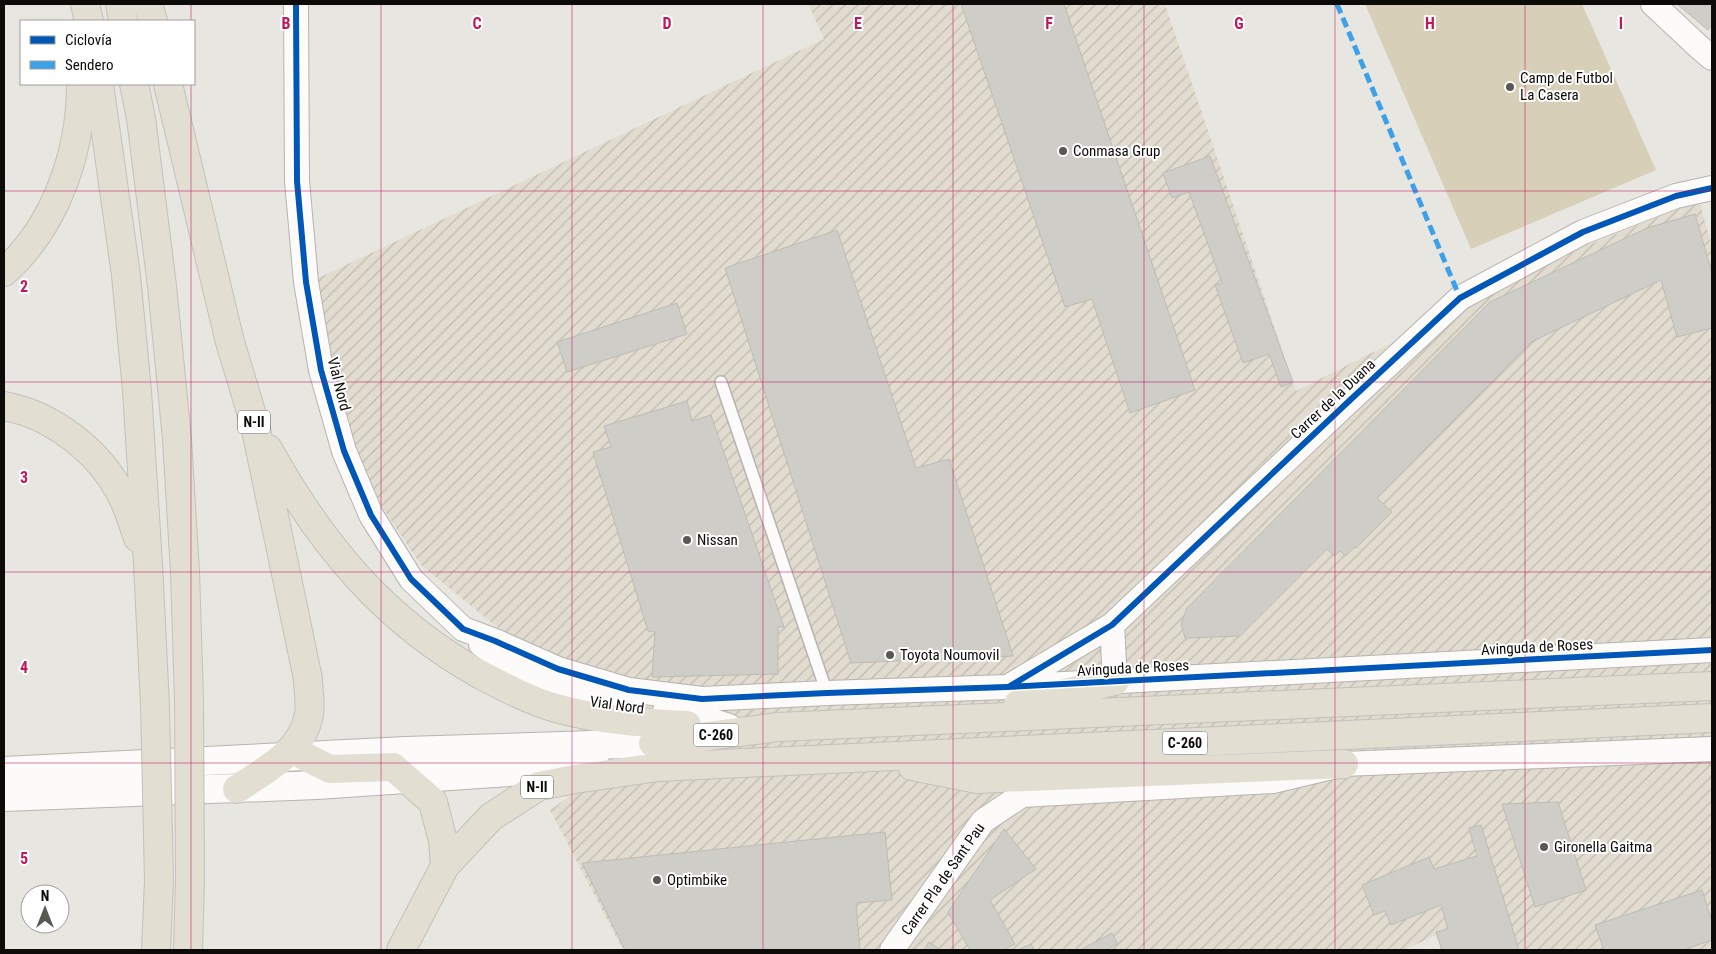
<svg xmlns="http://www.w3.org/2000/svg" width="1716" height="954" viewBox="0 0 1716 954" font-family="'Roboto Condensed',sans-serif">
	<style>
		.industrial { fill: url(#industrial-furrows) }
		.pitch { fill: #d7cfb8 }
		.building { fill: #cfcdc8; stroke: #bcbbb6 }
		.lines { fill: none; stroke-linecap: round; stroke-linejoin: round }
		.service-casing { stroke: #b6b4b0; stroke-width: 14 }
		.minor-casing { stroke: #b6b4b0; stroke-width: 26 }
		.secondary-casing { stroke: #b6b4b0; stroke-width: 30 }
		.trunk-casing { stroke: #c2c1be; stroke-width: 30 }
		.service { stroke: #fcfbfa; stroke-width: 11 }
		.minor { stroke: #fcfbfa; stroke-width: 24 }
		.secondary { stroke: #fcfbfa; stroke-width: 28 }
		.trunk { stroke: #e2ded2; stroke-width: 28 }
		.trunk-bridge-casing { stroke: #c2c1be; stroke-width: 30; stroke-linecap: butt }
		.trunk-bridge { stroke: #e2ded2; stroke-width: 28 }
		.quiet { stroke: #3ca1e9; stroke-width: 5; stroke-dasharray: 10 5; stroke-linecap: butt }
		.cycleway-casing { stroke: #fff; stroke-width: 9 }
		.cycleway { stroke: #0057b8; stroke-width: 6 }
		.grid { fill: none; stroke: #c2185b; stroke-width: 1; stroke-opacity: 0.55 }
		.poi-dot { fill: #5a5854; stroke: #fff; stroke-width: 2 }
		.labels { text-anchor: middle; dominant-baseline: central; stroke-width: 4; stroke-linejoin: round; paint-order: stroke }
		.shield { fill: #fff; stroke: #565452; stroke-width: 1 }
		.shield-label { font-size: 14px; font-weight: bold; fill: #0d0b08 }
		.poi-label { font-size: 15px; fill: #0d0b08; stroke: #fff; text-anchor: start }
		.street-label { font-size: 15px; fill: #0d0b08; stroke: #fff }
		.grid-label { font-size: 16px; text-anchor: middle; font-weight: bold; fill: #c2185b; stroke: #fff; stroke-width: 4; stroke-linejoin: round; paint-order: stroke }
	</style>
	<defs>
		<pattern id="industrial-furrows" width="10" height="10" patternUnits="userSpaceOnUse" patternTransform="scale(1.25)"><rect width="10" height="10" fill="#e1dccf"/><path d="M-1 1l2-2M0 10L10 0M9 11l2-2" fill="none" stroke="#c0bbb0"/></pattern>
	</defs>
	<rect width="100%" height="100%" fill="#e8e6e0"/>
	<path class="industrial" d="M 808,4 L 1165,4 L 1296,391 L 1583,247 L 1699,201 L 1712,246 L 1712,950 L 1441,950 L 1436,935 L 1404,950 L 623,950 L 550,810 L 679,719 L 608,705 L 514,641 L 421,565 L 374,495 L 341,423 L 314,280 L 824,39 Z"/>
	<path class="pitch" d="M 1365,4 L 1582,4 L 1656,170 L 1471,249 Z"/>
	<path class="building" d="M 961,4 L 1064,4 L 1195,390 L 1130,413 L 1092,299 L 1065,307 Z
		M 1677,4 L 1712,4 L 1712,25 L 1708,30 Z
		M 1210,156 L 1293,382 L 1281,387 L 1269,354 L 1243,363 L 1215,285 L 1222,283 L 1189,192 L 1172,198 L 1163,173 Z
		M 1695,214 L 1712,273 L 1712,328 L 1677,337 L 1661,280 L 1531,342 L 1377,498 L 1392,512 L 1356,548 L 1355,547 L 1345,556 L 1340,551 L 1334,556 L 1327,549 L 1240,636 L 1185,638 L 1181,624 L 1187,608 L 1490,302 L 1647,228 Z
		M 837,230 L 916,468 L 949,459 L 1013,656 L 851,663 L 725,268 Z
		M 677,303 L 687,334 L 567,372 L 557,342 Z
		M 687,401 L 692,421 L 711,415 L 784,627 L 778,627 L 778,674 L 652,677 L 655,632 L 648,631 L 593,452 L 611,447 L 604,426 Z
		M 1558,802 L 1586,890 L 1535,907 L 1502,804 Z
		M 1481,825 L 1519,950 L 1442,950 L 1436,932 L 1448,929 L 1441,905 L 1391,925 L 1385,911 L 1374,915 L 1362,885 L 1429,857 L 1434,869 L 1477,856 L 1469,828 Z
		M 1004,829 L 1036,869 L 990,900 L 1015,944 L 1003,950 L 970,950 L 948,912 Z
		M 885,832 L 892,900 L 856,903 L 860,950 L 625,950 L 582,863 Z
		M 1702,890 L 1712,921 L 1712,940 L 1683,950 L 1604,950 L 1595,925 Z
		M 1112,933 L 1118,944 L 1106,950 L 1080,950 Z
		M 929,942 L 941,950 L 924,950 Z
		M 1031,944 L 1034,950 L 1021,950 L 1020,949 Z"/>
	<g class="lines">
		<g class="service-casing">
			<path id="service" d="M 721,382 L 827,693"/>
		</g>
		<g class="minor-casing">
			<path id="minor" d="M 296,4 L 297,181 L 306,282 L 321,370 L 344,451 L 371,515 L 411,579 L 463,629 L 495,641 L 558,669 L 629,690 L 702,699 L 827,693 L 1007,687 L 1712,650
				M 1653,4 L 1699,47 L 1712,58
				M 1112,625 L 1115,681
				M 481,644 L 507,665 L 576,698 L 605,706 L 614,707
				M 1011,685 L 1112,625 L 1348,402 L 1460,298 L 1583,232 L 1676,196 L 1712,188
				M 665,711 L 684,712 L 729,726
				M 892,950 L 983,821 L 1022,795 L 1273,781 L 1344,764 L 1712,749"/>
		</g>
		<g class="secondary-casing">
			<path id="secondary" d="M 4,771 L 406,751 L 653,743
				M 4,797 L 317,785 L 596,766"/>
		</g>
		<g class="trunk-casing">
			<path id="trunk" d="M 85,4 L 89,21
				M 120,4 L 123,21
				M 148,4 L 153,21
				M 99,84 L 126,275 L 137,391 L 148,564 L 155,705
				M 134,84 L 141,118 L 162,286 L 177,439 L 185,572 L 189,700
				M 168,84 L 230,342 L 255,425 L 308,679 C 308,690 311,703 309,714 C 303,752 266,769 237,789
				M 4,272 C 56,226 81,152 81,84
				M 4,406 C 53,415 101,452 123,498 C 129,510 133,524 138,538
				M 268,449 C 322,546 385,622 483,676 C 506,688 531,701 556,708 C 598,720 643,723 687,725
				M 1018,704 L 1115,681
				M 653,743 L 778,727 L 1712,686
				M 304,756 L 330,769 L 393,767 L 433,802 L 443,841 L 445,866
				M 912,766 L 977,779 L 1344,764
				M 156,950 L 159,880
				M 188,950 L 190,879
				M 401,950 L 445,866 L 491,817 L 539,786 L 575,779 L 658,767 L 1712,718"/>
		</g>
		<use href="#service" class="service"/>
		<use href="#minor" class="minor"/>
		<use href="#secondary" class="secondary"/>
		<use href="#trunk" class="trunk"/>
		<g class="trunk-bridge-casing">
			<path id="trunk-bridge" d="M 189,700 L 190,879
				M 155,705 L 159,880"/>
		</g>
		<use href="#trunk-bridge" class="trunk-bridge"/>
		<path class="quiet" d="M 1337,4 L 1460,298"/>
		<g class="cycleway-casing">
			<path id="cycleway" d="M 296,4 L 297,181 L 306,282 L 321,370 L 344,451 L 371,515 L 411,579 L 463,629 L 495,641 L 558,669 L 629,690 L 702,699 L 827,693 L 1007,687 L 1712,650
				M 1010,686 L 1112,625 L 1348,402 L 1460,298 L 1583,232 L 1676,196 L 1712,188"/>
		</g>
		<use href="#cycleway" class="cycleway"/>
	</g>
	<path class="grid" d="M 191,4 L 191,21M 381,4 L 381,950M 572,4 L 572,950M 763,4 L 763,950M 953,4 L 953,950M 1144,4 L 1144,950M 1335,4 L 1335,950M 1525,4 L 1525,950M 191,84 L 191,950M 4,191 L 1712,191M 4,382 L 1712,382M 4,572 L 1712,572M 4,763 L 1712,763"/>
	<g class="poi-dot">
		<circle cx="1510" cy="87" r="5"/>
		<circle cx="1063" cy="151" r="5"/>
		<circle cx="687" cy="540" r="5"/>
		<circle cx="890" cy="655" r="5"/>
		<circle cx="1544" cy="847" r="5"/>
		<circle cx="657" cy="880" r="5"/>
	</g>
	<g class="labels">
		<g class="shield">
			<rect x="238" y="410.5" width="32" height="23" rx="4"/>
			<rect x="693.5" y="723.5" width="45" height="23" rx="4"/>
			<rect x="1162.5" y="731.5" width="45" height="23" rx="4"/>
			<rect x="521" y="775.5" width="32" height="23" rx="4"/>
		</g>
		<g class="shield-label">
			<text x="254" y="422">N-II</text>
			<text x="716" y="735">C-260</text>
			<text x="1185" y="743">C-260</text>
			<text x="537" y="787">N-II</text>
		</g>
		<g class="poi-label">
			<text x="1520" y="78">Camp de Futbol<tspan x="1520" dy="17">La Casera</tspan></text>
			<text x="1073" y="151">Conmasa Grup</text>
			<text x="697" y="540">Nissan</text>
			<text x="900" y="655">Toyota Noumovil</text>
			<text x="1554" y="847">Gironella Gaitma</text>
			<text x="667" y="880">Optimbike</text>
		</g>
		<g class="street-label">
			<text transform="translate(339 384) rotate(76)">Vial Nord</text>
			<text transform="translate(1333 399) rotate(-43)">Carrer de la Duana</text>
			<text transform="translate(1537 647) rotate(-3)">Avinguda de Roses</text>
			<text transform="translate(1133 668) rotate(-3)">Avinguda de Roses</text>
			<text transform="translate(617 705) rotate(8)">Vial Nord</text>
			<text transform="translate(943 879) rotate(-55)">Carrer Pla de Sant Pau</text>
		</g>
	</g>
	<g class="grid-label">
		<text x="286" y="29">B</text>
		<text x="477" y="29">C</text>
		<text x="667" y="29">D</text>
		<text x="858" y="29">E</text>
		<text x="1049" y="29">F</text>
		<text x="1239" y="29">G</text>
		<text x="1430" y="29">H</text>
		<text x="1621" y="29">I</text>
		<text x="24" y="292">2</text>
		<text x="24" y="483">3</text>
		<text x="24" y="673">4</text>
		<text x="24" y="864">5</text>
	</g>
	<rect width="1716" height="954" fill="none" stroke="#0d0b08" stroke-width="10"/>
	<rect x="20" y="20" width="175" height="65" fill="#ffffff" stroke="#9e9d9c"/>
	<rect x="30" y="36" width="25" height="8" fill="#0057b8" stroke="#9e9d9c"/>
	<text x="65" y="45" font-size="15" fill="#0d0b08">Ciclovía</text>
	<rect x="30" y="61" width="25" height="8" fill="#3ca1e9" stroke="#9e9d9c"/>
	<text x="65" y="70" font-size="15" fill="#0d0b08">Sendero</text>
	<g transform="translate(45 909)"><circle r="24" fill="#ffffff" stroke="#9e9d9c"/>
	<path d="M0-4L9 19L0 12L-9 19Z" fill="#5a5854"/>
	<text y="-8" font-size="14" font-weight="bold" text-anchor="middle" fill="#0d0b08">N</text>
	</g>
</svg>
